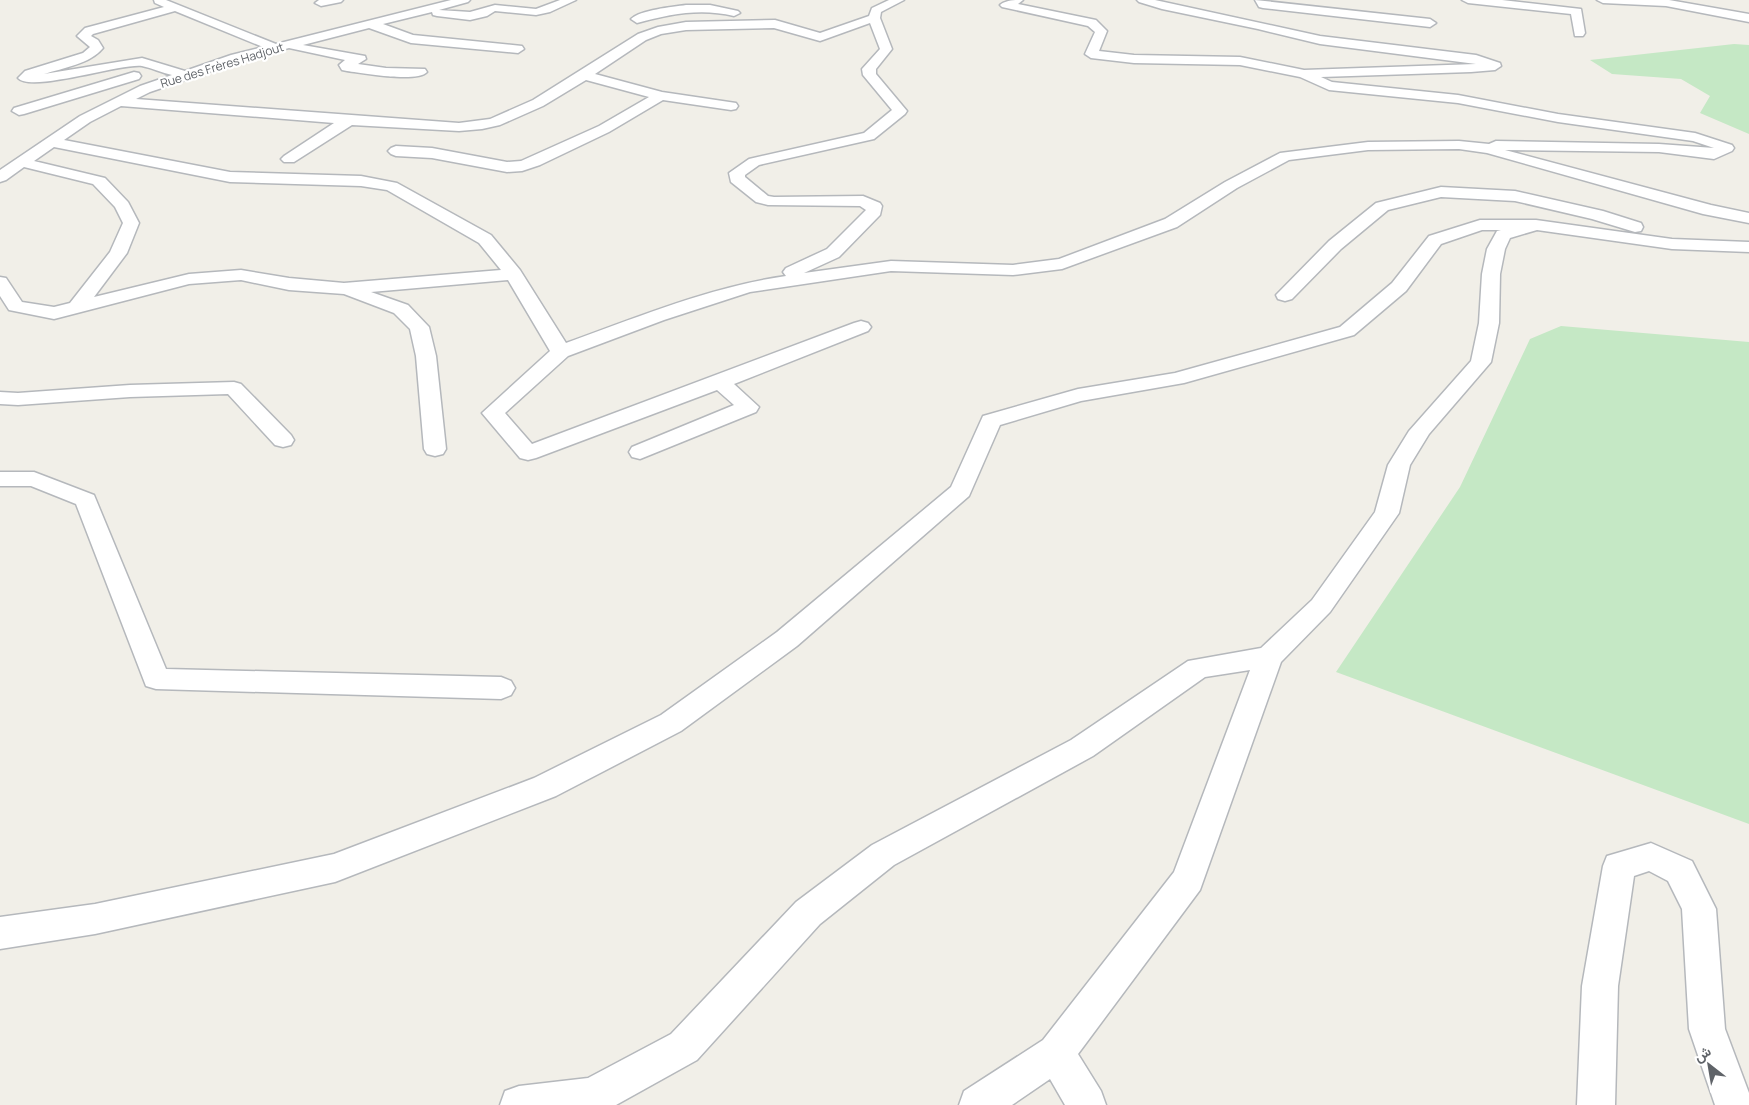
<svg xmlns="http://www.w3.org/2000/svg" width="1749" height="1105" viewBox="0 0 1749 1105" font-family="Manrope,Vazirmatn,sans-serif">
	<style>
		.green { fill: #c5e8c5 }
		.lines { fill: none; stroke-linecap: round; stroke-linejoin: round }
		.minor-casing { stroke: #b5b8bc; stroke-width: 3 }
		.minor { fill: #fff; fill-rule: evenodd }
		.labels { text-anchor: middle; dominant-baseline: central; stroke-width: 4.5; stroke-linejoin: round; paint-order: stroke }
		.far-street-label { font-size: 12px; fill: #5f6368; stroke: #fff }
	</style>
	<rect width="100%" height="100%" fill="#f1efe8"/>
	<path class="green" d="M 1734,44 L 1749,45 L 1749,134 L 1700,113 L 1710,96 L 1681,79 L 1612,74 L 1590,60 Z
		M 1561,326 L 1749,342 L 1749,824 L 1336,672 L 1460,487 L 1530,339 Z"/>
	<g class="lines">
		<g class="minor-casing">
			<path id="minor" d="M 154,0 L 166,0 L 276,44 L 451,0 L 470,0 L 468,2 L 439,10 L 470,12 L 495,5 L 536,9 L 560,0 L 576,0 L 550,12 L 536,15 L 495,11 L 487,16 L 470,20 L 437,16 L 433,15 L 432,12 L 383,24 L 413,35 L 522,46 L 524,49 L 518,53 L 411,43 L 369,28 L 303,45 L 365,56 L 366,59 L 358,64 L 386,68 L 425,69 L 427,72 C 417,83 362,73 347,71 L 342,70 L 339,65 L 345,60 L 289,48 L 241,61 L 150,92 L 136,99 L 459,123 L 490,119 L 533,100 L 638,34 L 658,27 L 686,22 L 775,20 L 820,33 L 869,16 L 872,8 L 889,0 L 904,0 L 881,12 L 880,18 L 892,49 L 876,69 L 876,74 L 907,111 L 905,114 L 874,139 L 759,165 L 745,175 L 745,177 L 768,196 L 774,197 L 863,196 L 880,203 L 882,206 L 880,215 L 839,257 L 804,273 L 891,261 L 1013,265 L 1059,259 L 1165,219 L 1225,182 L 1280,153 L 1368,142 L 1459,141 L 1489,144 L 1496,141 L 1659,144 L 1714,148 L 1693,141 L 1558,122 L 1458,103 L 1329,90 L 1300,77 L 1240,65 L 1134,63 L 1091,58 L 1085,54 L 1095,32 L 1088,26 L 1002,7 L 1000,5 C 1006,0 1015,0 1023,0 L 1018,4 L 1096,20 L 1107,31 L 1099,51 L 1134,55 L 1240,57 L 1304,70 L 1476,64 L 1320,44 L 1258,29 L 1162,9 L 1139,2 L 1137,0 L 1155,0 L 1320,36 L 1476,55 L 1500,63 L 1501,66 L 1495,70 L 1471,72 L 1321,77 L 1332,82 L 1458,95 L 1558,114 L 1695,133 L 1732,145 L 1734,148 L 1732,151 L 1714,159 L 1659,152 L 1505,150 L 1711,205 L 1749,213 L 1749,223 L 1703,214 L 1487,153 L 1459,149 L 1368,150 L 1289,160 L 1237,188 L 1177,227 L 1062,269 L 1013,275 L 891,271 L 750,292 L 664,320 L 568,356 L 505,413 L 532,444 L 854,323 L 861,321 L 868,323 L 871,327 L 868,331 L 734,384 L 759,407 L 756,412 L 640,459 L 632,457 L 629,452 L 632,447 L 734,405 L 717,390 L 536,458 L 528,460 L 520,458 L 482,413 L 550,351 L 508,280 L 371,292 L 408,305 L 429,327 L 436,356 L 446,449 L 443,454 L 435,456 L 427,454 L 424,449 L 416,356 L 410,329 L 394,313 L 344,294 L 289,290 L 241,280 L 189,284 L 54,319 L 9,310 L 0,296 L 0,277 L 6,278 L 22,302 L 54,307 L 70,303 L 110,252 L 123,223 L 115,207 L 93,184 L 24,167 L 6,180 L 0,182 L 0,170 L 80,116 L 140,86 L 172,75 C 162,73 152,68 142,66 C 121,63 31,93 18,78 L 25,71 L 83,53 L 90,47 L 77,36 L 85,28 L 164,7 L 155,3 ZM 175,11 L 263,47 L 231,55 L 185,71 L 142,58 L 44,74 C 63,68 90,64 103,48 L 98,40 L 91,36 L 93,34 ZM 870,23 L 880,49 L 862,69 L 863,75 L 892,110 L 864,133 L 749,159 L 729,173 L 731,182 L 756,202 L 768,205 L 860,206 L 866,210 L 827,249 L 786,268 L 783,272 L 786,276 C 710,287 638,317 566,343 L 520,270 L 491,235 L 397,183 L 361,176 L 230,172 L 64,140 L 90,122 L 121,106 L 334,123 L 284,156 L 281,159 L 284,162 L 294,162 L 352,125 L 459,131 L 482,129 L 500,125 L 543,106 L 586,80 L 649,97 L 599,126 L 521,161 L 507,162 L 432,148 L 396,146 L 391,148 L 388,151 L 391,154 L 396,156 L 432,158 L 507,172 L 522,171 L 540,165 L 609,132 L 663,100 L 731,110 L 736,109 L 738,106 L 736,103 L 662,92 L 595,74 L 646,40 L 661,34 L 686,30 L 774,28 L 820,41 ZM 54,147 L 230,182 L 361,186 L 387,190 L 479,243 L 501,270 L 344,283 L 289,278 L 241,270 L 189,274 L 94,297 L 127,253 L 139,223 L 128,202 L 105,178 L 34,161 Z
				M 319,0 L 343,0 L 341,2 L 321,6 L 315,3 Z
				M 1255,0 L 1430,19 L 1436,23 L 1430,27 L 1263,8 L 1259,7 Z
				M 1462,0 L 1502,0 L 1581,9 L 1585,33 L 1583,36 L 1575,36 L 1571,14 L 1468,3 Z
				M 1597,0 L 1669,0 L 1749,14 L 1749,22 L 1666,6 L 1603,3 Z
				M 686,5 L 710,5 L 738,11 L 740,13 L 734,16 C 700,8 671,14 637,23 L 631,19 C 640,10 672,7 686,5 Z
				M 134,72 L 139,73 L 141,76 L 139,79 L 24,114 L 19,115 L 12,111 L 14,108 Z
				M 1441,187 L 1515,191 L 1603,211 L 1641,223 L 1643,227 L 1641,231 L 1635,232 L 1592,219 L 1515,201 L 1441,197 L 1388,210 L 1341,249 L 1292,299 L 1285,301 L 1278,299 L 1276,295 L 1329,241 L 1376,203 Z
				M 1480,220 L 1536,220 L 1672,239 L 1749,242 L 1749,252 L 1672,249 L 1537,230 L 1510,238 L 1505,249 L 1500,274 L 1499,323 L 1491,362 L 1429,434 L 1410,465 L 1399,513 L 1330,612 L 1281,662 L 1200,890 L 1078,1054 L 1101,1091 L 1106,1105 L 1065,1105 L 1050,1079 L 1012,1105 L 959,1105 L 964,1091 L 1043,1040 L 1174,872 L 1250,670 L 1205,677 L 1093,756 L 894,865 L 820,924 L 697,1060 L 616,1105 L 500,1105 L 505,1091 L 519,1086 L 588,1078 L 671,1034 L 796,902 L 872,845 L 1071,740 L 1188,661 L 1261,648 L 1312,600 L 1375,512 L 1388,465 L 1409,431 L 1471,361 L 1479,323 L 1482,274 L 1487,249 L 1497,231 L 1501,230 L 1482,230 L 1441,244 L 1406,291 L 1354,335 L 1184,383 L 1081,401 L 1000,425 L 969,496 L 797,646 L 681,731 L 556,796 L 335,882 L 95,934 L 0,949 L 0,917 L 95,904 L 334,854 L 534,778 L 661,715 L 777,632 L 951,487 L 983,416 L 1078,389 L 1175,373 L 1340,327 L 1392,283 L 1429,236 Z
				M 234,382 L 241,384 L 291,435 L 294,440 L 291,445 L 283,447 L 275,445 L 228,394 L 130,397 L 18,405 L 0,404 L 0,392 L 18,393 L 130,385 Z
				M 0,472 L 34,472 L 94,495 L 166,669 L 501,677 L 511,681 L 515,688 L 511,695 L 501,699 L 156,689 L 146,686 L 76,504 L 31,486 L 0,486 Z
				M 1651,843 L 1692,861 L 1716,909 L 1725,1029 L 1749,1093 L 1749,1105 L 1715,1105 L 1689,1029 L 1682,909 L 1668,881 L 1649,871 L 1634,876 L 1618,986 L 1615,1105 L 1577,1105 L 1582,986 L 1603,866 L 1607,856 Z"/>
		</g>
		<use href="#minor" class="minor"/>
	</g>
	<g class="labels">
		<g class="far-street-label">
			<text transform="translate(222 65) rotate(-17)">Rue des Frères Hadjout</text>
		</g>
	</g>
	<g transform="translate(1709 1065) rotate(329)" stroke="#ffffff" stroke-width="4" paint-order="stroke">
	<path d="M0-4L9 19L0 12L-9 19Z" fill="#5f6368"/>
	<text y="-8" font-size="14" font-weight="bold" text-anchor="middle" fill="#5f6368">ش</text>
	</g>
</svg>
